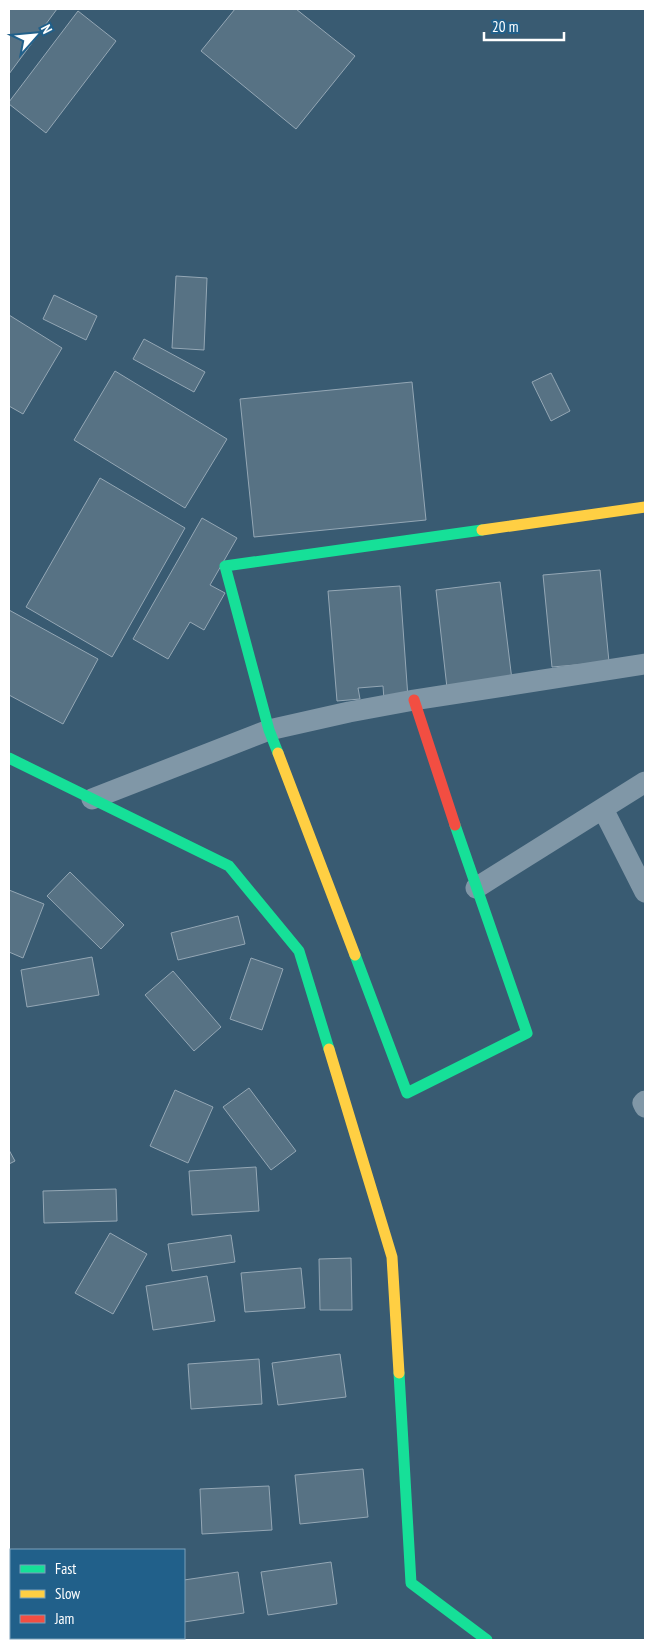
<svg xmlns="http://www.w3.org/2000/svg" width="654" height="1649" viewBox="0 0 654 1649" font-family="'PT Sans Narrow',sans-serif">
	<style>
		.building { fill: #577284; stroke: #94a7b5 }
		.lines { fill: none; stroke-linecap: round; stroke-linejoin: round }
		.street { stroke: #8097a7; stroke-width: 21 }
		.fast { stroke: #16e098; stroke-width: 11 }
		.slow { stroke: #ffcf43; stroke-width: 11 }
		.jam { stroke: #f24e42; stroke-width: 11 }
	</style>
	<rect width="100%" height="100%" fill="#395b72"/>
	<path class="building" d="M 9,9 L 57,9 L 9,74 Z
		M 235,9 L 296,9 L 355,56 L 296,129 L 201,51 Z
		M 78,11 L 116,41 L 46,133 L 9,104 L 9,102 Z
		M 176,276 L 207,278 L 204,350 L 172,348 Z
		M 54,295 L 97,316 L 86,340 L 43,319 Z
		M 9,315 L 62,348 L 23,414 L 9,406 Z
		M 144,339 L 205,372 L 194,392 L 133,359 Z
		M 115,371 L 227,439 L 185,508 L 74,440 Z
		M 551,373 L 570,411 L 551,421 L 532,382 Z
		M 412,382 L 426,520 L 254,537 L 240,399 Z
		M 100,478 L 185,528 L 112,657 L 26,607 Z
		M 202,518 L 237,538 L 210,585 L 225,593 L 204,630 L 190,622 L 168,659 L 133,639 Z
		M 600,570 L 609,662 L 552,667 L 543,575 Z
		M 500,582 L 512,680 L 447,688 L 436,590 Z
		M 400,586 L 408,698 L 384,700 L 383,686 L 358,688 L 360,699 L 337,701 L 328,591 Z
		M 9,610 L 98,659 L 63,724 L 9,695 Z
		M 70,872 L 124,925 L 101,949 L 47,896 Z
		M 9,890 L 44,904 L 23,958 L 9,952 Z
		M 238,916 L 245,944 L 178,960 L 171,933 Z
		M 92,957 L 99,995 L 27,1007 L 21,970 Z
		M 251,958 L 283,969 L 262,1030 L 230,1019 Z
		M 173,971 L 221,1027 L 194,1051 L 145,995 Z
		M 249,1088 L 296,1151 L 271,1170 L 223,1107 Z
		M 175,1090 L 213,1107 L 188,1163 L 150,1146 Z
		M 9,1150 L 15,1161 L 9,1164 Z
		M 256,1167 L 259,1211 L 192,1215 L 189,1171 Z
		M 116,1189 L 117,1221 L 44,1223 L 43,1191 Z
		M 110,1233 L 147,1254 L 113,1314 L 75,1293 Z
		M 231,1235 L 235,1262 L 172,1271 L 168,1244 Z
		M 351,1258 L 352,1310 L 320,1310 L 319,1259 Z
		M 301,1268 L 305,1308 L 245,1312 L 241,1273 Z
		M 207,1276 L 215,1321 L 153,1330 L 146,1286 Z
		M 340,1354 L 346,1397 L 278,1405 L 272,1363 Z
		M 259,1359 L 262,1404 L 191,1409 L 188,1364 Z
		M 363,1469 L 368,1517 L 300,1524 L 295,1475 Z
		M 269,1486 L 272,1530 L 202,1534 L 200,1489 Z
		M 331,1562 L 337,1604 L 268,1615 L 261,1572 Z
		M 238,1572 L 244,1613 L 184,1622 L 184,1580 Z"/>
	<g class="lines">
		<path class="street" d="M 92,799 L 269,730 L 349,712 L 414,700 L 645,664
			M 603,809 L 645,892
			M 476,888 L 645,782
			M 645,1101 L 643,1103 L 645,1107"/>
		<path class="fast" d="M 278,753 L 269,730 L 225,566 L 482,530
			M 9,758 L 229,866 L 299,951 L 329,1049
			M 355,955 L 407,1093 L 527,1033 L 455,825
			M 399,1373 L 411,1583 L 487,1640"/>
		<path class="slow" d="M 482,530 L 645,507
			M 278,753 L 355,955
			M 329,1049 L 392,1257 L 399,1373"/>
		<path class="jam" d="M 414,700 L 455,825"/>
	</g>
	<rect width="654" height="1649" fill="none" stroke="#ffffff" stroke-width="20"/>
	<rect x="10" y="1549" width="175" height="90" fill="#21608a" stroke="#7aa0b9"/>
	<rect x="20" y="1565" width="25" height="8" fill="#16e098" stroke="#7aa0b9"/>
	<text x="55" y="1574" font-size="15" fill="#ffffff">Fast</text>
	<rect x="20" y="1590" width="25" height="8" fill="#ffcf43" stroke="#7aa0b9"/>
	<text x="55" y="1599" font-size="15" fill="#ffffff">Slow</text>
	<rect x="20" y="1615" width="25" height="8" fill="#f24e42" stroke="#7aa0b9"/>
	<text x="55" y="1624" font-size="15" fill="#ffffff">Jam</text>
	<g transform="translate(35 35) rotate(63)" stroke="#21608a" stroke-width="4" paint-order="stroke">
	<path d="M0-4L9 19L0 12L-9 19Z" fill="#ffffff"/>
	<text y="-8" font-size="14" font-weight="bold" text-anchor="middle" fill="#ffffff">N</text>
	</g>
	<path d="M484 32v8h80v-8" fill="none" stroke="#ffffff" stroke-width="2.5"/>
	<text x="492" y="32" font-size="15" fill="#ffffff" stroke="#21608a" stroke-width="4" paint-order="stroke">20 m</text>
</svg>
